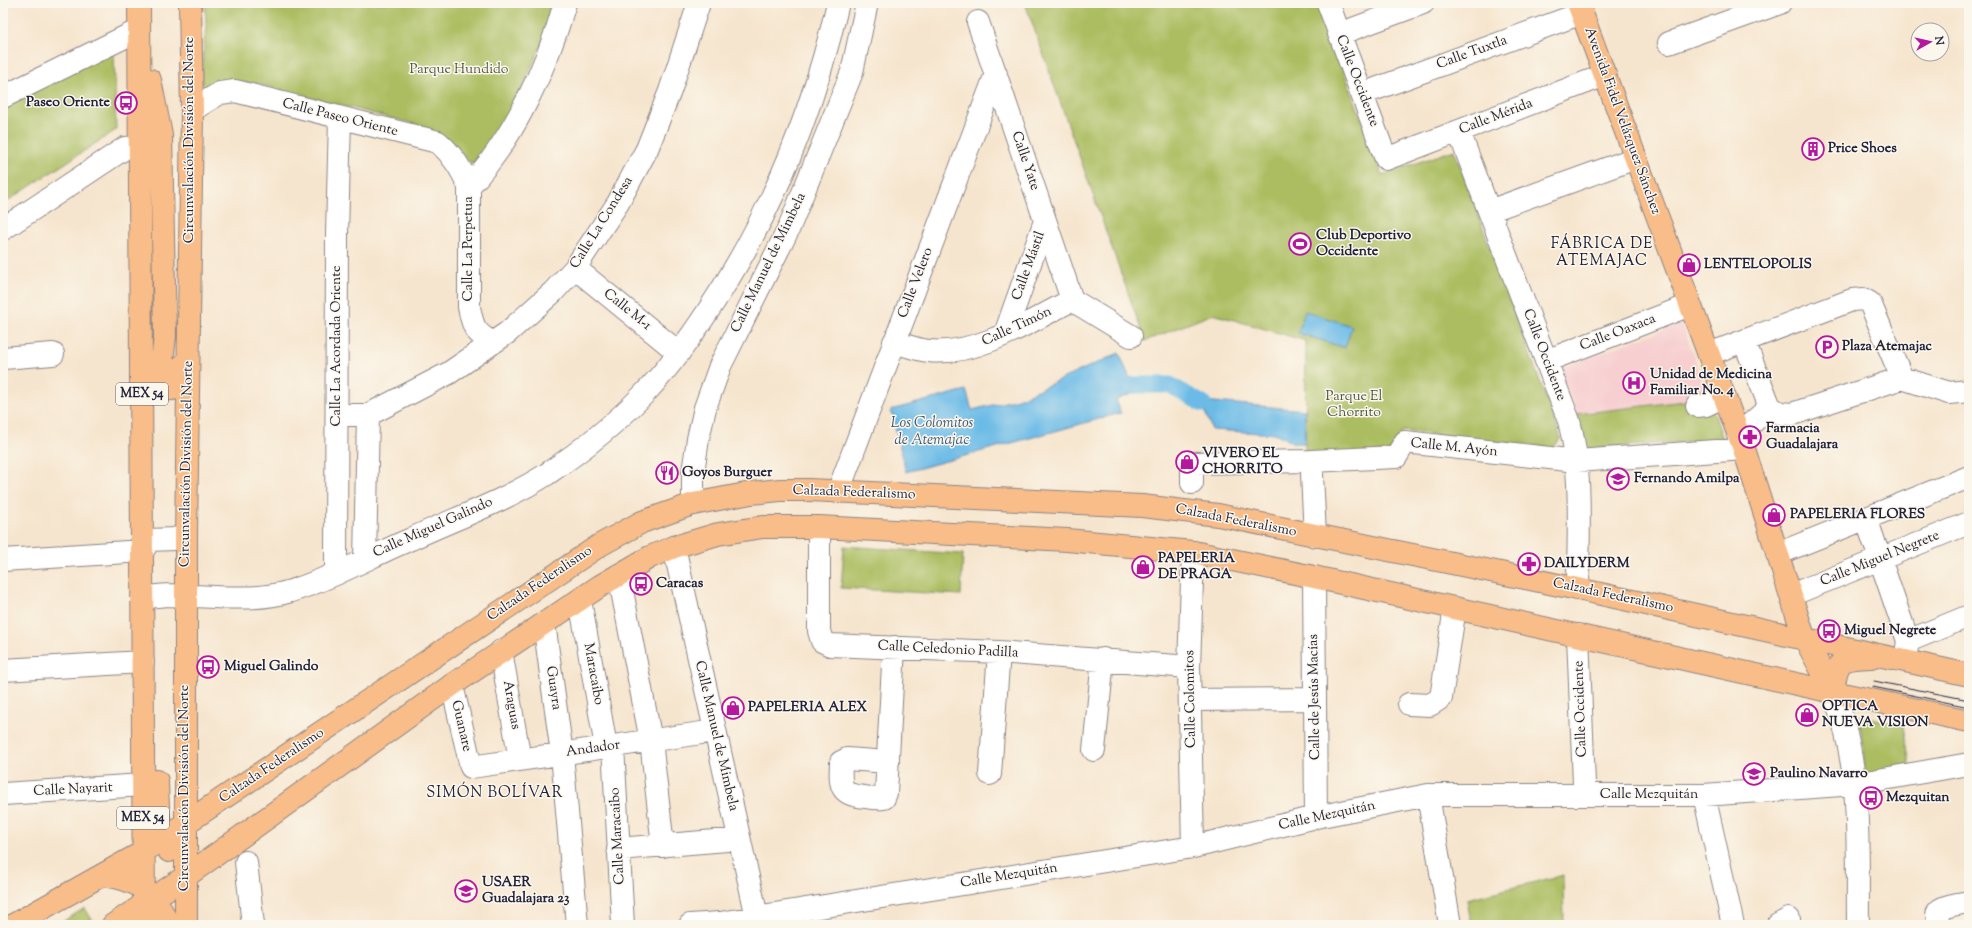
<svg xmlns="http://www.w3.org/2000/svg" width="1972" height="928" viewBox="0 0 1972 928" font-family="'Sorts Mill Goudy',serif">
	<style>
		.built { fill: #f7cfd0 }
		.green { fill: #abbd60; stroke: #66704e }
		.water { fill: #6cbbe7; stroke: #476e91 }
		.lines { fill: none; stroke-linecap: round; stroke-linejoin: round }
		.canal { stroke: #6cbbe7; stroke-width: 17 }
		.minor-casing { stroke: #8c8484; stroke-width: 24 }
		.major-casing { stroke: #8c8484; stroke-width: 24 }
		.minor { stroke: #fff; stroke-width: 22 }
		.major { stroke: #f8bd89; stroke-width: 22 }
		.tram { stroke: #22223b; stroke-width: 1 }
		.labels { text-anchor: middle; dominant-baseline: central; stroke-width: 3; stroke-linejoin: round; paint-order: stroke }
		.shield { fill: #fbf7ec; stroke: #636270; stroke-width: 1 }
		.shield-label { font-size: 13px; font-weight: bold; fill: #22223b }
		.street-label { font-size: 14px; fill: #22223b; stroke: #fbf7ec }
		.park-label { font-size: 14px; fill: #525848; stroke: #fbf7ec }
		.poi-label { font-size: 14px; font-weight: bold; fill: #22223b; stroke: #fbf7ec; text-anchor: start }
		.neighbourhood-label { font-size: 15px; letter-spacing: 1px; fill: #22223b; stroke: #fbf7ec }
		.water-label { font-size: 15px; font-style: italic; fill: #3c5877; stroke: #fbf7ec }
	</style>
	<rect width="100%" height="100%" fill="#fbf7ec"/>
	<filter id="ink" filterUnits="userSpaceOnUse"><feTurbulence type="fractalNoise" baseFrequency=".025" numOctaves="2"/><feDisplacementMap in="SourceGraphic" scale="8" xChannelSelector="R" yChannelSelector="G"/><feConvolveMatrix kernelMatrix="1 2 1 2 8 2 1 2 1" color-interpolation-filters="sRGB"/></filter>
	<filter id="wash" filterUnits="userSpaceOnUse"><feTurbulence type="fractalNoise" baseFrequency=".012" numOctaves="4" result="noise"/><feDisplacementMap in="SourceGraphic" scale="16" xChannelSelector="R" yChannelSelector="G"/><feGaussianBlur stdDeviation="0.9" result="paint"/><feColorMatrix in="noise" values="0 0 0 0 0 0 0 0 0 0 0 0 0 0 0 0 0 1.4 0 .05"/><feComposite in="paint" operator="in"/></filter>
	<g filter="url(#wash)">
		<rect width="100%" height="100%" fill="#f6e5ce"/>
		<path class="built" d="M 1682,323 L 1709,398 L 1577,414 L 1558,369 Z"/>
		<path class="green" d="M 205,3 L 556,3 L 549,27 L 508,121 L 475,163 L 469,162 L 453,145 L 422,126 L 253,83 L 223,81 L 207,88 L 204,88 L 201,82 L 206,25 Z
			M 1025,3 L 1319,3 L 1382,175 L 1454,150 L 1561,438 L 1553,448 L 1403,431 L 1389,452 L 1305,455 L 1306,341 L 1213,314 L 1145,341 Z
			M 114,50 L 116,130 L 3,204 L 3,106 Z
			M 1709,398 L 1723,439 L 1587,449 L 1577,414 Z
			M 844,546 L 963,554 L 961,595 L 841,588 Z
			M 1859,715 L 1904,726 L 1911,771 L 1866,778 Z
			M 1563,875 L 1564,925 L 1471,925 L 1467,899 Z
			M 85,908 L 94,923 L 92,925 L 57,925 Z"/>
		<path class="water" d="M 1305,311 L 1352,326 L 1345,348 L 1298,333 Z
			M 1119,353 L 1136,392 L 1116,400 L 1121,413 L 906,472 L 891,410 L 966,390 L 972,410 L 1018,399 Z
			M 1203,401 L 1305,410 L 1305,443 L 1294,443 L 1277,434 L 1212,430 L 1203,407 Z"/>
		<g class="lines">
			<path class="canal" d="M 1133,385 L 1170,385 L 1203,404"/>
		</g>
	</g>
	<g filter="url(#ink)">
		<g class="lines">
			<g class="minor-casing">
				<path id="minor" d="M 1328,3 L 1386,159 L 1605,75
					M 978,22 L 1072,300
					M 1339,34 L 1423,3
					M 1669,43 L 1780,3
					M 1362,94 L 1582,13
					M 3,97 L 139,30
					M 192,110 L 220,93 L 235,91 L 438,142 C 453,155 461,169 469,186
					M 1459,132 L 1569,421 C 1583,472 1578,535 1578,589
					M 1489,211 L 1636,158
					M 3,229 L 125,148 L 141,147
					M 575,268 L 679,353
					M 1072,300 L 1131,336
					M 1005,334 L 1045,221
					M 1744,341 L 1770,407 L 1780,413 L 1792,414 L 1902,378 L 1949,393 L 1969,391
					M 894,342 C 905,345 918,350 929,351 C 977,356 1031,321 1072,300
					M 493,343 C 475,333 473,328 469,307 L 469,186 C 513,141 548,64 565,3
					M 1709,354 L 1852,300 L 1863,299 L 1870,303 L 1902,378
					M 3,358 L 53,354
					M 1546,361 L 1690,305
					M 1697,406 L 1706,405 L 1724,396
					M 338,415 L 368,415 L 449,373 L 507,333 L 553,292 L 575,268 L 618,203 L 647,149 L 670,91 L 699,3
					M 1738,435 L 1770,407
					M 1312,474 L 1315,536
					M 1192,483 L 1192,463 L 1311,461 L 1396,457 L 1405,442 L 1577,461 L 1744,449
					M 838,492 L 996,74
					M 693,504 L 693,472 L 698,439 L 705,408 L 720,366 L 788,230 L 852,72 L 867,3
					M 1866,518 L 1908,641 L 1905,660
					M 819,527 L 819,631 L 822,641 L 830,645 L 999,652 L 1189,667
					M 674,547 L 757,917 L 760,925
					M 1193,552 L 1189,667 L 1193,847
					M 1777,554 L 1969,477
					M 3,560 L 143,551 L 149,540 L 174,539 L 186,536
					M 365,560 L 368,415
					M 336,574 L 337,234 L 340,118
					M 619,575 L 651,741 L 663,846
					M 1314,577 L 1316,817
					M 1791,595 L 1969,523
					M 142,599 C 159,594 174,595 192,596 C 225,597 259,601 291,591 C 333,578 371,556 411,539 C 456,518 505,501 547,474 C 581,451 615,424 644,394 C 668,369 689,340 708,311 C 770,218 813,112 838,3
					M 580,600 L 606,747
					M 544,623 L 562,754 L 577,925
					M 1578,635 L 1584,784
					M 1908,641 L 1969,616
					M 501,651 L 520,760
					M 3,670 L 143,662
					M 452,685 L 471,767 L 715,731
					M 1833,692 C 1863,766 1857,847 1858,925
					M 1191,700 L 1314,699
					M 1409,704 L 1430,705 L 1441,698 L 1455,608
					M 613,746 L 623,925
					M 1094,750 L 1103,659
					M 888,762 L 847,759 L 841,762 C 840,785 839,795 865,797 C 871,798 878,799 884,798 L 886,793 L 894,647
					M 990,774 L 999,652
					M 3,794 L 143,785
					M 1428,795 L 1450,925
					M 1704,795 L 1733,925
					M 618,849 L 739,839
					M 246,862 L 253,925
					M 690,925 L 720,923 L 757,917 L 1193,847 L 1316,817 L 1428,795 L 1704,795 L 1855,784 L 1969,764
					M 1778,925 L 1789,919
					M 1939,925 C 1938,921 1936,915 1938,912 C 1940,906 1963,903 1969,902"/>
			</g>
			<g class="major-casing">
				<path id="major" d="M 139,3 L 144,925
					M 1578,3 L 1744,449 L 1804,637 L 1833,692
					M 150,80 L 161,135 L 165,336 L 160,380 L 162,387 C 171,391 176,390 182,383 L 183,365
					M 1833,692 C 1837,660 1839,658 1871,657
					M 157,781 C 158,806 157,828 169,851
					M 103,875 C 137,879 156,892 168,925
					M 13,925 L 143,852 L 600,545 L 642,522 L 693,504 L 751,493 L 780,490 L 809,490 L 1142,506 L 1218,515 L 1578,589 L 1969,675
					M 113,925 L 185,877 L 452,685 L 600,586 L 650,557 L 674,547 L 718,534 L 763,527 L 819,527 L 1067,540 L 1193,552 L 1314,577 L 1833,692 L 1969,721
					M 186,925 L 186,536 L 192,110 L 190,3"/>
			</g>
			<use href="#minor" class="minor"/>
			<use href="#major" class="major"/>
			<path class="tram" d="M 1874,681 L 1969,700
				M 1873,687 L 1969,707"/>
		</g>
	</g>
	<defs>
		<g id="bus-ring" transform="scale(1.15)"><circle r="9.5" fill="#fbf7ec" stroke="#b5179e" stroke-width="1.5"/><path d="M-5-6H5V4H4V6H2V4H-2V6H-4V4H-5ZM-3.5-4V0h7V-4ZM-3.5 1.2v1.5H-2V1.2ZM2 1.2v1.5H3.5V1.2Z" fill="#b5179e"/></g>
		<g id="building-ring" transform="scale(1.15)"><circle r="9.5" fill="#fbf7ec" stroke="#b5179e" stroke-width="1.5"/><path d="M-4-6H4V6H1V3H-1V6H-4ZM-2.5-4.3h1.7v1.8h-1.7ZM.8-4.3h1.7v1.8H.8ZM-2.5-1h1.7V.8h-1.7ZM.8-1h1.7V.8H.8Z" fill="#b5179e"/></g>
		<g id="stadium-ring" transform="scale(1.15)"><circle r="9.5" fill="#fbf7ec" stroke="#b5179e" stroke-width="1.5"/><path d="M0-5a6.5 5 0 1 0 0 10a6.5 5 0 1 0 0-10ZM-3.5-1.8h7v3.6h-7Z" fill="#b5179e"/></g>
		<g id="shop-ring" transform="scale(1.15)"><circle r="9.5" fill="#fbf7ec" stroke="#b5179e" stroke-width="1.5"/><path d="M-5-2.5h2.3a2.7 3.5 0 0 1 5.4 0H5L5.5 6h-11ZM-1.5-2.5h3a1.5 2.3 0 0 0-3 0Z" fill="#b5179e"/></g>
		<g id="parking-ring" transform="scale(1.15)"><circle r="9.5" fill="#fbf7ec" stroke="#b5179e" stroke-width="1.5"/><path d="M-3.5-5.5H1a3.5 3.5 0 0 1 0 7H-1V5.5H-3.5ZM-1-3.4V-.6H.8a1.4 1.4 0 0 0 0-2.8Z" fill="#b5179e"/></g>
		<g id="hospital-ring" transform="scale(1.15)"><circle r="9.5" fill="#fbf7ec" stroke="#b5179e" stroke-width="1.5"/><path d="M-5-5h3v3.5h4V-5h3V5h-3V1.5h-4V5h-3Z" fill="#b5179e"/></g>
		<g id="pharmacy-ring" transform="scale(1.15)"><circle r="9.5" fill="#fbf7ec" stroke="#b5179e" stroke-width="1.5"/><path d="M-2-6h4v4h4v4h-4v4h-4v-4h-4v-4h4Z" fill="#b5179e"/></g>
		<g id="restaurant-ring" transform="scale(1.15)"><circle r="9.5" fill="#fbf7ec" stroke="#b5179e" stroke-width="1.5"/><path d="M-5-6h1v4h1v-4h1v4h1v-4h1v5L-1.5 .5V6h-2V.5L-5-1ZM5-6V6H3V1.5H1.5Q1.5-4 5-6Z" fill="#b5179e"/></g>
		<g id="school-ring" transform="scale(1.15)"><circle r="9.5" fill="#fbf7ec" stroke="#b5179e" stroke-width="1.5"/><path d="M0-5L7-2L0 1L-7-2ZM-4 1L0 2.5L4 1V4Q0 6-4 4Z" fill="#b5179e"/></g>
	</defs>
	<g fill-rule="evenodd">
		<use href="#bus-ring" x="126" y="103"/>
		<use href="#building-ring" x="1813" y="149"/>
		<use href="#stadium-ring" x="1300" y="244"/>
		<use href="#shop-ring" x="1689" y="265"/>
		<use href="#parking-ring" x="1827" y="347"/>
		<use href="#hospital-ring" x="1634" y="383"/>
		<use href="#pharmacy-ring" x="1750" y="437"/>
		<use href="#shop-ring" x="1187" y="462"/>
		<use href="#restaurant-ring" x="667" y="473"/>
		<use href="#school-ring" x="1618" y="479"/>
		<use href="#shop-ring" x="1774" y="515"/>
		<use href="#pharmacy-ring" x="1529" y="564"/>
		<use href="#shop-ring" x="1143" y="567"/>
		<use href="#bus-ring" x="641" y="584"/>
		<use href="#bus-ring" x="1829" y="631"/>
		<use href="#bus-ring" x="208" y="667"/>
		<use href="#shop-ring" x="733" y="708"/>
		<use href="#shop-ring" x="1807" y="715"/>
		<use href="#school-ring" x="1754" y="774"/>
		<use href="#bus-ring" x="1871" y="798"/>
		<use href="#school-ring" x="466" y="891"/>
	</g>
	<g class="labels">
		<g class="shield">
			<rect x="116" y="383" width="52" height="22" rx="3"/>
			<rect x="117" y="807" width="52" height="22" rx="3"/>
		</g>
		<g class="shield-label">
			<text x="142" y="394">MEX 54</text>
			<text x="143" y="818">MEX 54</text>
		</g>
		<g class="street-label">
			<text transform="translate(1472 53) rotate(-20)">Calle Tuxtla</text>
			<text transform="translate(1357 81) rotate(69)">Calle Occidente</text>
			<text transform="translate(1496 117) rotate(-21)">Calle Mérida</text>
			<text transform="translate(340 118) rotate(14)">Calle Paseo Oriente</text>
			<text transform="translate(1622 121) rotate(70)">Avenida Fidel Velázquez Sánchez</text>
			<text transform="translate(190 140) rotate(-90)">Circunvalación División del Norte</text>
			<text transform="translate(1025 161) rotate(71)">Calle Yate</text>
			<text transform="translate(602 223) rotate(-58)">Calle La Condesa</text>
			<text transform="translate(469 249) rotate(-90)">Calle La Perpetua</text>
			<text transform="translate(769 263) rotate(-64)">Calle Manuel de Mimbela</text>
			<text transform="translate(1029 266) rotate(-70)">Calle Mástil</text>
			<text transform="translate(916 283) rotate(-69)">Calle Velero</text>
			<text transform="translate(627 310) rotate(39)">Calle M-1</text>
			<text transform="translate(1017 327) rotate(-25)">Calle Timón</text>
			<text transform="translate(1618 333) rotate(-21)">Calle Oaxaca</text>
			<text transform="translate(337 346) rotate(-90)">Calle La Acordada Oriente</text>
			<text transform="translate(1544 355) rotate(69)">Calle Occidente</text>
			<text transform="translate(1454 448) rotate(6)">Calle M. Ayón</text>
			<text transform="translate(187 464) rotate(-89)">Circunvalación División del Norte</text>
			<text transform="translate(854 493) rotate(2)">Calzada Federalismo</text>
			<text transform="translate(1236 521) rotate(11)">Calzada Federalismo</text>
			<text transform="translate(433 528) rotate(-24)">Calle Miguel Galindo</text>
			<text transform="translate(1880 559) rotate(-22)">Calle Miguel Negrete</text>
			<text transform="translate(540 584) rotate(-34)">Calzada Federalismo</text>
			<text transform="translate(1613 596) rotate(12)">Calzada Federalismo</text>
			<text transform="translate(948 650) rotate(3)">Calle Celedonio Padilla</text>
			<text transform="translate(593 674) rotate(80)">Maracaibo</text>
			<text transform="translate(553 688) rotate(82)">Guayra</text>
			<text transform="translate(1315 697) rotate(-91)">Calle de Jesús Macías</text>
			<text transform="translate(1191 699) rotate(-91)">Calle Colomitos</text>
			<text transform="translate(511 705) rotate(80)">Araguas</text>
			<text transform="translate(1581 709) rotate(-92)">Calle Occidente</text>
			<text transform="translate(461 726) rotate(77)">Guanare</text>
			<text transform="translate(716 736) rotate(77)">Calle Manuel de Mimbela</text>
			<text transform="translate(593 749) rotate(-8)">Andador</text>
			<text transform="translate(272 766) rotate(-34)">Calzada Federalismo</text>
			<text transform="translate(185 788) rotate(-90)">Circunvalación División del Norte</text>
			<text transform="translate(73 790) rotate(-3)">Calle Nayarit</text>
			<text x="1649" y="795">Calle Mezquitán</text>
			<text transform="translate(1327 816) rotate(-12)">Calle Mezquitán</text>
			<text transform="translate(618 836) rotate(-93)">Calle Maracaibo</text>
			<text transform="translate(1009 876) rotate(-9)">Calle Mezquitán</text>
		</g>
		<g class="park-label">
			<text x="459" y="70">Parque Hundido</text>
			<text x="1354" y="397">Parque El<tspan x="1354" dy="16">Chorrito</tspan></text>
		</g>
		<g class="poi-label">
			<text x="110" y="103" text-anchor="end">Paseo Oriente</text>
			<text x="1828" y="149">Price Shoes</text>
			<text x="1316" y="236">Club Deportivo<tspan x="1316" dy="16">Occidente</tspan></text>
			<text x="1704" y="265">LENTELOPOLIS</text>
			<text x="1842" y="347">Plaza Atemajac</text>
			<text x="1650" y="375">Unidad de Medicina<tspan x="1650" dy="16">Familiar No. 4</tspan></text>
			<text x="1766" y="429">Farmacia<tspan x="1766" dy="16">Guadalajara</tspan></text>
			<text x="1202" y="454">VIVERO EL<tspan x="1202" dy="16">CHORRITO</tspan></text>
			<text x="682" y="473">Goyos Burguer</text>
			<text x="1634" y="479">Fernando Amilpa</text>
			<text x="1790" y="515">PAPELERIA FLORES</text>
			<text x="1158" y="559">PAPELERIA<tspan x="1158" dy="16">DE PRAGA</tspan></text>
			<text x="1544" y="564">DAILYDERM</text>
			<text x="656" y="584">Caracas</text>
			<text x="1844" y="631">Miguel Negrete</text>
			<text x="224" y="667">Miguel Galindo</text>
			<text x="1822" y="707">OPTICA<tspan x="1822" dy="16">NUEVA VISION</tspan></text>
			<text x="748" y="708">PAPELERIA ALEX</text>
			<text x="1770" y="774">Paulino Navarro</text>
			<text x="1886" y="798">Mezquitan</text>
			<text x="482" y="883">USAER<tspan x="482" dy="16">Guadalajara 23</tspan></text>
		</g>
		<g class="neighbourhood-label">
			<text x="1602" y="244">FÁBRICA DE<tspan x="1602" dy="17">ATEMAJAC</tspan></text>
			<text x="495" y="793">SIMÓN BOLÍVAR</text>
		</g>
		<g class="water-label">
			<text x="932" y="423">Los Colomitos<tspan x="932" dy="17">de Atemajac</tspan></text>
		</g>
	</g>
	<rect width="1972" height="928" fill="none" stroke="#fbf7ec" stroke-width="16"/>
	<g transform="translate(1930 42) rotate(82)"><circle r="19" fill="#fbf7ec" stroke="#a4a2a5"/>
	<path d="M0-3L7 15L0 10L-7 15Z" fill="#b5179e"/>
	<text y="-6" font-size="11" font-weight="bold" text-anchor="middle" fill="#22223b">N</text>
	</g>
</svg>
